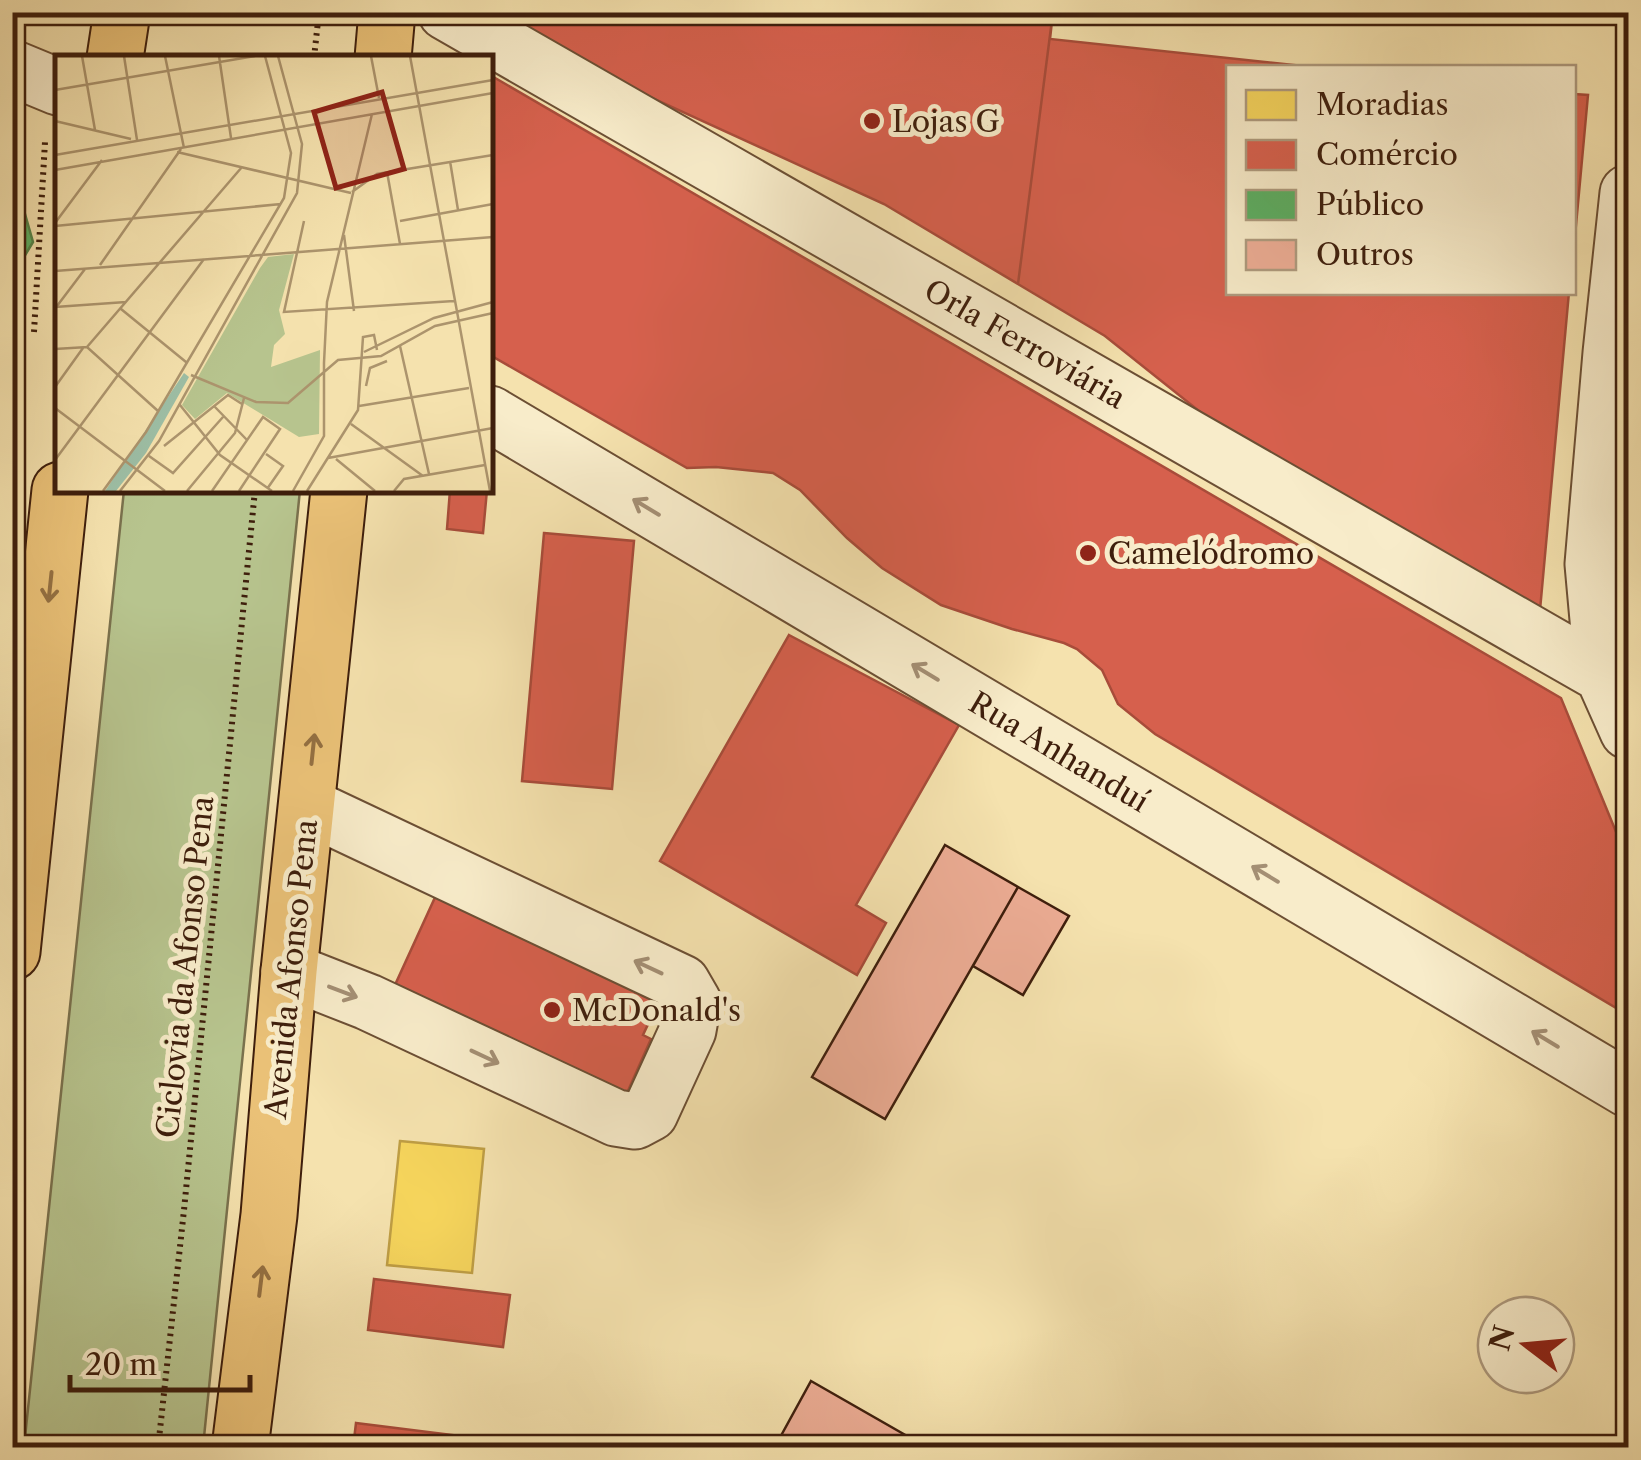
<svg xmlns="http://www.w3.org/2000/svg" width="1641" height="1460" viewBox="0 0 1641 1460" font-family="'Libre Caslon Text',serif">
	<style>
		.green { fill: #b7c48e; stroke: #7a714d; stroke-width: 2.5 }
		.homes { fill: #f6d55c; stroke: #bf9e44; stroke-width: 2.5 }
		.shops { fill: #d6604d; stroke: #a84c3a; stroke-width: 2.5 }
		.public { fill: #5aae61; stroke: #528348; stroke-width: 2.5 }
		.building { fill: #ecac94; stroke: #3e1e0c; stroke-width: 2.5 }
		.lines { fill: none; stroke-linecap: round; stroke-linejoin: round }
		.minor-casing { stroke: #6c4f34; stroke-width: 59 }
		.major-casing { stroke: #3e1e0c; stroke-width: 59 }
		.path { stroke: #3e1e0c; stroke-width: 6; stroke-dasharray: 2.5 5; stroke-linecap: butt }
		.minor { stroke: #f8ecca; stroke-width: 55 }
		.major { stroke: #eac177; stroke-width: 55 }
		.oneway { stroke: #a48f74 }
		.oneway2 { stroke: #947042 }
		.poi-dot { fill: #8f2418; stroke: #f8ecca; stroke-width: 4 }
		.labels { text-anchor: middle; dominant-baseline: central; stroke-width: 10; stroke-linejoin: round; paint-order: stroke }
		.poi-label { font-size: 30px; fill: #3e1e0c; stroke: #f8ecca; text-anchor: start }
		.street-label { font-size: 30px; fill: #3e1e0c; stroke: #f8ecca }
		.inset-road { fill: none; stroke: #ac946d; stroke-width: 2.5 }
		.view { fill: #8f2418; fill-opacity: 0.15; stroke: #8f2418; stroke-width: 5 }
		.inset-edge { fill: none; stroke: #3e1e0c; stroke-width: 5 }
	</style>
	<rect width="100%" height="100%" fill="#f5e2ae"/>
	<filter id="stains"><feTurbulence type="fractalNoise" baseFrequency=".002" numOctaves="4"/><feColorMatrix values="0 0 0 0 .2 0 0 0 0 .09 0 0 0 0 .02 0 0 0 .5 -.17"/></filter>
	<radialGradient id="worn" r=".72"><stop offset=".6" stop-color="#630" stop-opacity="0"/><stop offset="1" stop-color="#630" stop-opacity=".3"/></radialGradient>
	<path class="green" d="M 124,490 L 300,490 L 203,1447 L 24,1447 Z"/>
	<path class="homes" d="M 400,1141 L 484,1149 L 472,1273 L 387,1265 Z"/>
	<path class="shops" d="M 513,12 L 1053,12 L 1050,39 L 1322,68 L 1228,68 L 1228,292 L 1569,292 L 1538,632 L 1209,419 L 1105,336 L 884,204 L 510,33 Z
		M 513,12 L 1053,12 L 1018,284 L 884,204 L 510,33 Z
		M 490,75 L 1561,698 L 1628,861 L 1628,1015 L 1155,734 L 1118,704 L 1102,670 L 1077,649 L 1064,643 L 1012,629 L 941,605 L 882,568 L 847,538 L 800,490 L 773,473 L 716,467 L 687,468 L 490,355 Z
		M 1574,94 L 1588,95 L 1574,247 Z
		M 450,490 L 487,490 L 483,533 L 447,529 Z
		M 544,533 L 634,541 L 612,789 L 522,781 Z
		M 789,635 L 959,725 L 856,905 L 886,923 L 857,975 L 660,861 Z
		M 443,880 L 667,984 L 643,1035 L 651,1039 L 627,1093 L 395,985 Z
		M 374,1279 L 510,1295 L 503,1347 L 368,1330 Z
		M 356,1423 L 525,1444 L 553,1448 L 353,1448 Z"/>
	<path class="public" d="M 12,206 L 25,214 L 33,242 L 12,277 Z"/>
	<path class="building" d="M 945,845 L 1018,887 L 885,1119 L 812,1077 Z
		M 1018,887 L 1069,916 L 1023,995 L 973,966 Z
		M 811,1381 L 914,1440 L 910,1448 L 785,1448 L 777,1443 Z"/>
	<g class="lines">
		<g class="minor-casing">
			<path id="minor" d="M 446,12 L 1603,675
				M 12,68 L 58,87
				M 1628,193 L 1611,353 L 1593,564 L 1603,675 L 1628,731
				M 490,414 L 1628,1089
				M 289,971 L 368,1002 L 616,1118 L 635,1121 L 650,1113 L 688,1030 L 693,1002 L 682,983 L 307,806"/>
		</g>
		<g class="major-casing">
			<path id="major" d="M 115,58 L 122,12
				M 383,58 L 387,12
				M 12,952 L 60,490
				M 240,1448 L 269,1215 L 289,971 L 339,490"/>
		</g>
		<path class="path" d="M 314,58 L 319,12
			M 34,332 L 45,142
			M 158,1448 L 184,1210 L 255,490"/>
		<use href="#minor" class="minor"/>
		<use href="#major" class="major"/>
	</g>
	<defs><path id="oneway-shaft" d="M-6 0H5M1.5-3L5.5 0L1.5 3" fill="none" stroke-width="1.6" stroke-linecap="round" stroke-linejoin="round" transform="scale(2.5)"/></defs>
	<g class="oneway">
		<use href="#oneway-shaft" transform="translate(646 507) rotate(-149)"/>
		<use href="#oneway-shaft" transform="translate(925 672) rotate(-149)"/>
		<use href="#oneway-shaft" transform="translate(1265 874) rotate(-149)"/>
		<use href="#oneway-shaft" transform="translate(648 967) rotate(-155)"/>
		<use href="#oneway-shaft" transform="translate(343 992) rotate(21)"/>
		<use href="#oneway-shaft" transform="translate(1545 1039) rotate(-149)"/>
		<use href="#oneway-shaft" transform="translate(485 1057) rotate(25)"/>
	</g>
	<g class="oneway2">
		<use href="#oneway-shaft" transform="translate(50 587) rotate(96)"/>
		<use href="#oneway-shaft" transform="translate(313 749) rotate(-84)"/>
		<use href="#oneway-shaft" transform="translate(261 1281) rotate(-83)"/>
	</g>
	<g class="poi-dot">
		<circle cx="872" cy="121" r="10"/>
		<circle cx="1088" cy="553" r="10"/>
		<circle cx="552" cy="1010" r="10"/>
	</g>
	<g class="labels">
		<g class="poi-label">
			<text x="892" y="121">Lojas G</text>
			<text x="1108" y="553">Camelódromo</text>
			<text x="572" y="1010">McDonald's</text>
		</g>
		<g class="street-label">
			<text transform="translate(1025 344) rotate(30)">Orla Ferroviária</text>
			<text transform="translate(1059 752) rotate(31)">Rua Anhanduí</text>
			<text transform="translate(185 967) rotate(-84)">Ciclovia da Afonso Pena</text>
			<text transform="translate(291 969) rotate(-84)">Avenida Afonso Pena</text>
		</g>
	</g>
	<g transform="translate(55 55)">
		<rect width="438" height="438" fill="#f5e2ae"/>
		<path d="M 239,199 L 224,255 L 230,279 L 219,290 L 216,312 L 265,295 L 264,379 L 244,382 L 172,338 L 140,364 L 127,350 L 205,213 L 213,202 Z" fill="#b7c48e"/>
		<path d="M 129,318 L 134,322 L 91,398 L 61,436 L 50,436 Z" fill="#9dbfa6"/>
		<path class="inset-road" d="M 27,1 L 40,75M 69,1 L 82,85M 110,1 L 129,93M 164,1 L 176,83M 316,1 L 324,43M 355,1 L 435,436M 0,35 L 200,1M 0,66 L 76,84M 122,97 L 296,138M 0,100 L 438,25M 395,106 L 403,155M 0,115 L 438,38M 332,117 L 345,189M 297,137 L 322,119 L 438,100M 249,166 L 229,257 L 399,246M 345,166 L 438,149M 0,168 L 47,105M 0,171 L 226,149M 289,180 L 299,256M 45,210 L 126,94M 0,216 L 438,182M 2,251 L 30,214M 0,252 L 71,247M 66,254 L 131,307M 345,291 L 374,419M 32,292 L 187,112M 0,294 L 32,292 L 103,356M 309,297 L 379,263 L 438,247M 269,308 L 272,247 L 317,59M 136,320 L 201,347 L 233,348 L 283,305 L 326,301 L 380,271 L 438,258M 311,331 L 315,313 L 332,306M 0,332 L 28,293M 125,350 L 165,400 L 217,436M 159,351 L 192,385M 304,351 L 414,333M 0,353 L 110,436M 296,369 L 368,421M 109,391 L 173,340 L 187,349M 211,399 L 228,411 L 212,434M 94,401 L 118,418 L 168,362M 273,403 L 438,373M 281,404 L 320,436M 0,405 L 149,204M 48,436 L 91,377 L 229,143 L 236,98 L 210,1M 65,436 L 104,386 L 242,138 L 247,89 L 223,1M 132,436 L 180,378 L 189,343M 157,436 L 208,362 L 225,374 L 184,436M 238,436 L 269,381 L 269,308M 252,436 L 303,355 L 308,282 L 319,280 L 322,295M 339,436 L 349,424 L 430,410"/>
		<path class="view" d="M 327,37 L 349,114 L 281,133 L 259,57 Z"/>
		<rect width="438" height="438" class="inset-edge"/>
	</g>
	<rect width="1641" height="1460" fill="none" stroke="#f5e2ae" stroke-width="50"/>
	<rect x="15" y="15" width="1611" height="1430" fill="none" stroke="#3e1e0c" stroke-width="5"/>
	<rect x="25" y="25" width="1591" height="1410" fill="none" stroke="#3e1e0c" stroke-width="2.5"/>
	<rect x="1226" y="65" width="350" height="230" fill="#f8ecca" stroke="#ae9a7e" stroke-width="2.5"/>
	<rect x="1246" y="90" width="50" height="30" fill="#f6d55c" stroke="#ae9a7e" stroke-width="2.5"/>
	<text x="1316" y="115" font-size="30" fill="#3e1e0c">Moradias</text>
	<rect x="1246" y="140" width="50" height="30" fill="#d6604d" stroke="#ae9a7e" stroke-width="2.5"/>
	<text x="1316" y="165" font-size="30" fill="#3e1e0c">Comércio</text>
	<rect x="1246" y="190" width="50" height="30" fill="#5aae61" stroke="#ae9a7e" stroke-width="2.5"/>
	<text x="1316" y="215" font-size="30" fill="#3e1e0c">Público</text>
	<rect x="1246" y="240" width="50" height="30" fill="#ecac94" stroke="#ae9a7e" stroke-width="2.5"/>
	<text x="1316" y="265" font-size="30" fill="#3e1e0c">Outros</text>
	<g transform="translate(1526 1345) rotate(286)"><circle r="48" fill="#f8ecca" stroke="#ae9a7e" stroke-width="2.5"/>
	<path d="M0-8L18 38L0 25L-18 38Z" fill="#8f2418"/>
	<text y="-15" font-size="28" font-weight="bold" text-anchor="middle" fill="#3e1e0c">N</text>
	</g>
	<path d="M70 1375v15h180v-15" fill="none" stroke="#3e1e0c" stroke-width="5"/>
	<text x="85" y="1375" font-size="30" fill="#3e1e0c" stroke="#f8ecca" stroke-width="8" paint-order="stroke">20 m</text>
	<rect width="100%" height="100%" filter="url(#stains)"/>
	<rect width="100%" height="100%" fill="url(#worn)"/>
</svg>
